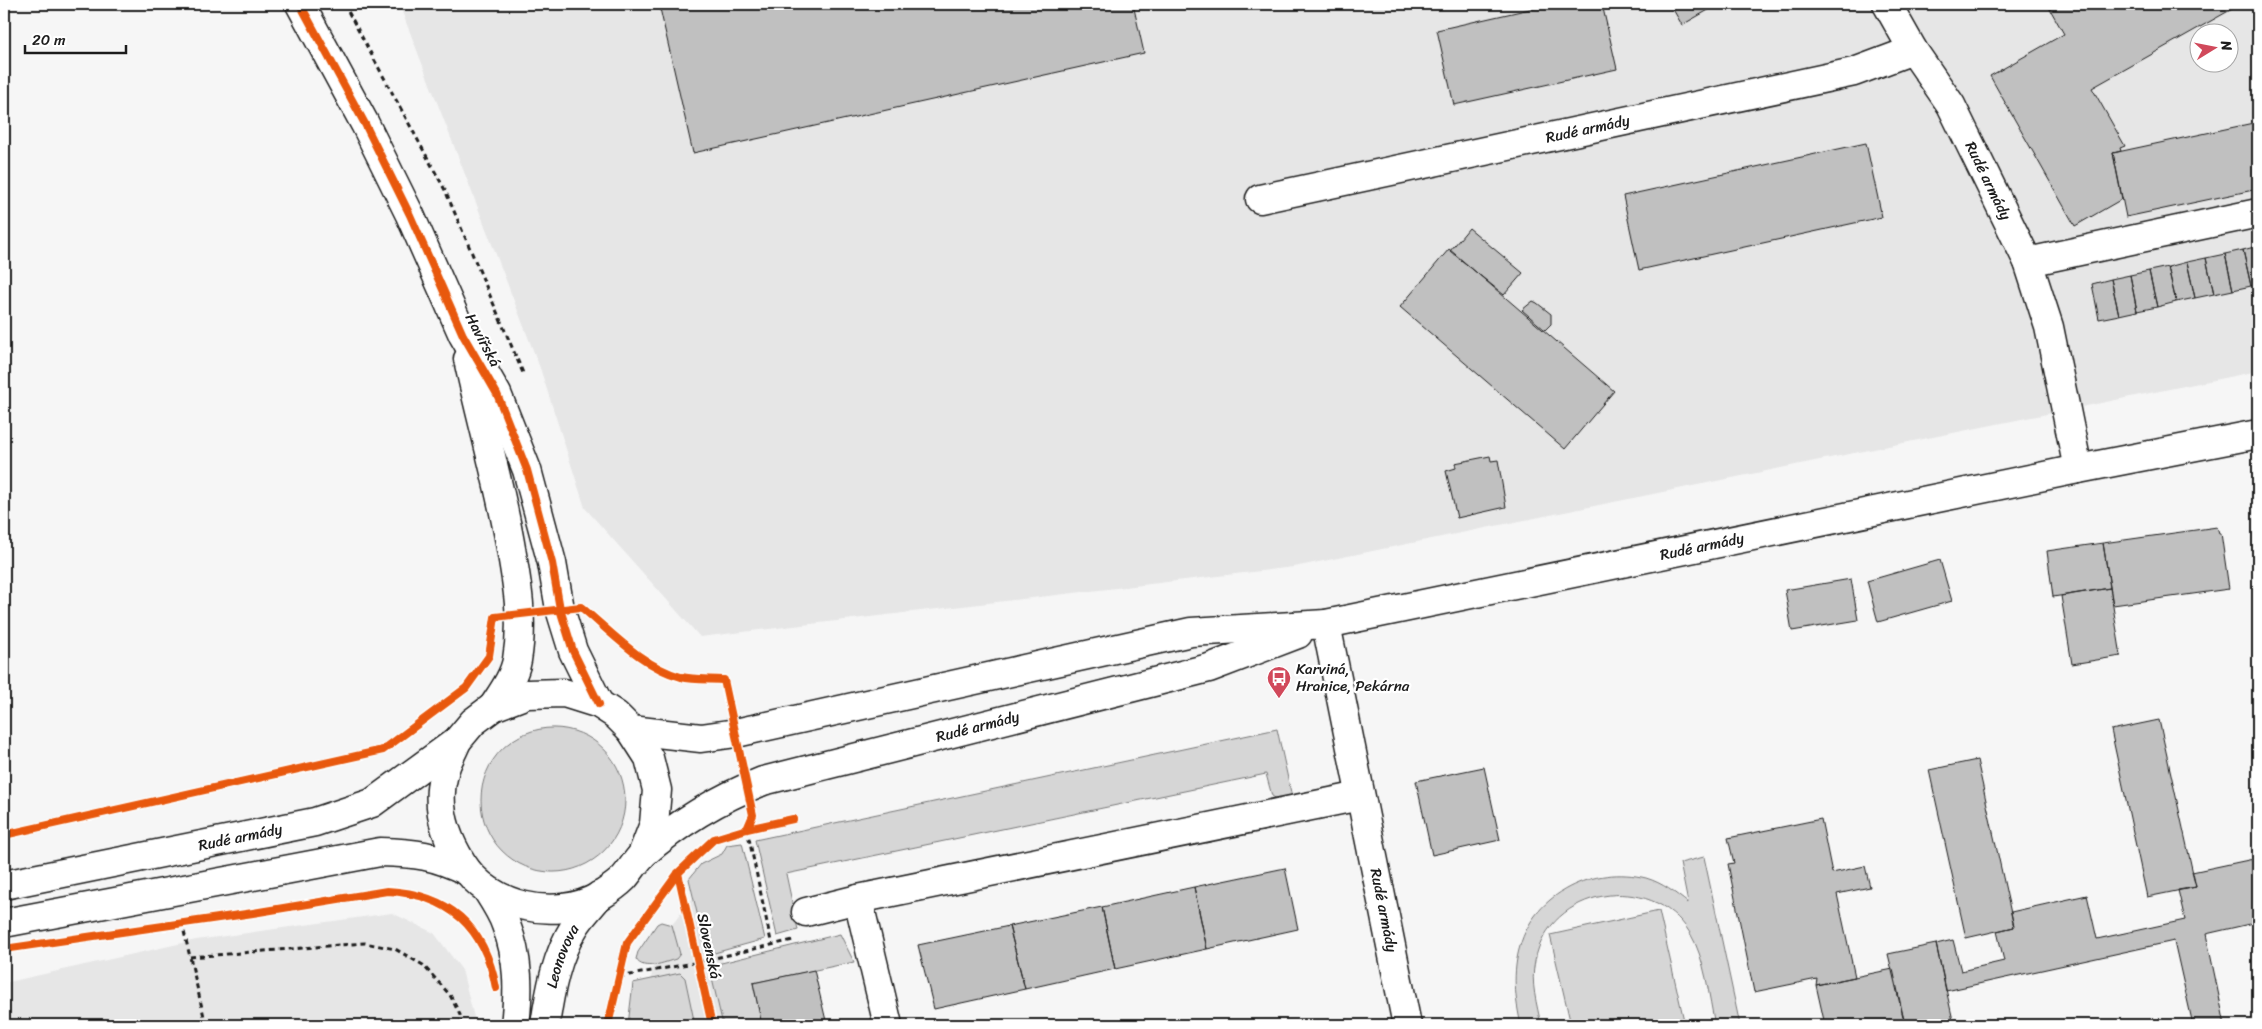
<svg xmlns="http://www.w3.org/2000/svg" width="2262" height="1029" viewBox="0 0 2262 1029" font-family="Sriracha,sans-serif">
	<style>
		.built { fill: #e6e6e6; fill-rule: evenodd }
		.green { fill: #d6d6d6; stroke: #797979 }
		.building { fill: #c0c0c0; stroke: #1c1c1c }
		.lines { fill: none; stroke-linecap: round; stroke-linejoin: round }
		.street-casing { stroke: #1c1c1c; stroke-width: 31 }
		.secondary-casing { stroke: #1c1c1c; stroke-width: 31 }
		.path { stroke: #1c1c1c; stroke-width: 3; stroke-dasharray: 5 4; stroke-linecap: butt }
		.street { stroke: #fff; stroke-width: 28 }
		.secondary { stroke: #fff; stroke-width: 28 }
		.cycleway-casing { stroke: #fff; stroke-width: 11 }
		.cycleway { stroke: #e8590c; stroke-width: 8 }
		.labels { text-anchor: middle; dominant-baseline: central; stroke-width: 4.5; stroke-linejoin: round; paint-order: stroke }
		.street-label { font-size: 15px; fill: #1c1c1c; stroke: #fff }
		.poi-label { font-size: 15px; fill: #1c1c1c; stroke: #fff; text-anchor: start }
	</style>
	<rect width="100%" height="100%" fill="#f6f6f6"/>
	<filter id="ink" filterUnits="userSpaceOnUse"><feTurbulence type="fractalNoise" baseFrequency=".02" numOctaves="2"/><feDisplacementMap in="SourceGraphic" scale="10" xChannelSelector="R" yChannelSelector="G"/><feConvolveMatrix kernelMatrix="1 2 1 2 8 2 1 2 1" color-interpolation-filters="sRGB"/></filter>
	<g filter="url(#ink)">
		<path class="built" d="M 399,4 L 2258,4 L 2258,371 L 1294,567 L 700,637 L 585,508 L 540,368 ZM 2200,32 L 2230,32 L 2230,62 L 2200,62 Z
			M 706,881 L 736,1025 L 643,1025 L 657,944 Z
			M 392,913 L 434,933 L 462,970 L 476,1025 L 4,1025 L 4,983 L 196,940 Z"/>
		<path class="green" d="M481 800a72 72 0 1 1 144 0a72 72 0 1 1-144 0Z
			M 1277,729 L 1292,797 L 1277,799 L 1272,796 L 1266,774 L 786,874 L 798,930 L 777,936 L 755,840 Z
			M 742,843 L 765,939 L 707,955 L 689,879 L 701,864 L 722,854 L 727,845 Z
			M 1704,857 L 1740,1025 L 1715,1025 C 1709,997 1705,958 1690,933 C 1651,870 1549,888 1535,961 C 1530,983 1537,1004 1541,1025 L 1521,1025 C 1515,998 1512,973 1520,946 C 1535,893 1594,865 1646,878 C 1663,883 1675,893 1688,903 L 1680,863 Z
			M 1659,911 L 1685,1025 L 1571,1025 L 1550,935 Z
			M 661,922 L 672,925 L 680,954 L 676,959 C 665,962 643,972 636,959 L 638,952 L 657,924 Z
			M 840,934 L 854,962 L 753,983 L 761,1021 L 743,1025 L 723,1025 L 709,966 Z
			M 680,973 L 685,978 L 695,1025 L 628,1025 L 633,983 Z"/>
		<path class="building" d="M 659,4 L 1133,4 L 1144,53 L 693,153 Z
			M 1552,4 L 1602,4 L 1617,69 L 1454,105 L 1437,30 Z
			M 1670,4 L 1719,4 L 1682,25 Z
			M 2047,4 L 2241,4 L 2092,88 L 2125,146 L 2120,148 L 2121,151 L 2113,153 L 2122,199 L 2075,226 L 1990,76 L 2064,34 Z
			M 2258,122 L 2258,189 L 2126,217 L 2113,153 Z
			M 1866,143 L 1882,217 L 1639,270 L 1623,196 Z
			M 1469,228 L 1523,273 L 1504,295 L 1450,251 Z
			M 2258,246 L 2258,284 L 2251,286 L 2243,250 Z
			M 1449,249 L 1614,391 L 1565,449 L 1400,307 Z
			M 2243,250 L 2251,286 L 2233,290 L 2225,254 Z
			M 2225,254 L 2233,290 L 2214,294 L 2206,258 Z
			M 2206,258 L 2214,294 L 2195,298 L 2187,262 Z
			M 2187,262 L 2195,298 L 2176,302 L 2168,267 Z
			M 2168,267 L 2176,302 L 2157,307 L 2149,271 Z
			M 2149,271 L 2157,307 L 2137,311 L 2130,275 Z
			M 2130,275 L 2137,311 L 2119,315 L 2111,279 Z
			M 2111,279 L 2119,315 L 2099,319 L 2092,284 Z
			M 1533,301 L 1537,303 L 1551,314 L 1551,324 L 1545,330 L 1522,310 Z
			M 1490,456 L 1491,461 L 1498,460 L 1506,507 L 1457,518 L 1446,471 L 1456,468 L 1455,463 Z
			M 2217,527 L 2219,533 L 2221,533 L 2229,589 L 2113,605 L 2103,543 Z
			M 2103,543 L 2110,588 L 2053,597 L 2047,551 Z
			M 1940,560 L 1952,601 L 1878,622 L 1867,581 Z
			M 1851,579 L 1858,620 L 1792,631 L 1785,590 Z
			M 2110,588 L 2121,656 L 2072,664 L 2061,596 Z
			M 2159,720 L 2196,887 L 2147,897 L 2111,730 Z
			M 1977,760 L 2014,927 L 1966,938 L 1929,770 Z
			M 1484,767 L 1500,840 L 1432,855 L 1416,781 Z
			M 1821,819 L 1832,873 L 1865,866 L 1870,887 L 1837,894 L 1855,977 L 1816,985 L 1817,979 L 1754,992 L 1728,864 L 1734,863 L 1728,838 Z
			M 2258,858 L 2258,922 L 2206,934 L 2225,1025 L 2193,1025 L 2174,941 L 1946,991 L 1936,944 L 1953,940 L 1961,971 L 2004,961 L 1997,931 L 2014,927 L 2011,912 L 2087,895 L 2097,939 L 2185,920 L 2178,890 L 2196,887 L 2192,872 Z
			M 1285,868 L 1298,929 L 1207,949 L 1194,887 Z
			M 1194,887 L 1207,949 L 1115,969 L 1102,907 Z
			M 1102,907 L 1115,969 L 1025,989 L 1009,926 Z
			M 1009,926 L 1025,989 L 934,1009 L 918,945 Z
			M 1936,944 L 1954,1025 L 1905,1025 L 1888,954 Z
			M 1893,969 L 1905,1025 L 1825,1025 L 1816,985 Z
			M 814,970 L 827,1025 L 762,1025 L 753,983 Z
			M 1349,1020 L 1351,1025 L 1322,1025 Z"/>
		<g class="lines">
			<g class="street-casing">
				<g id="street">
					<path id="s1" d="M 1887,4 L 1913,50 L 1951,105 L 2028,262 L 2049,327 L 2078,469"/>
					<path id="s2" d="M 1260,199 L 1854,72 L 1913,50"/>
					<path d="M 2028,262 L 2258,213"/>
					<path id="s3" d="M 1326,624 L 1407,1025"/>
					<path d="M 858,899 L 888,1025"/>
					<path d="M 806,912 L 858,899 L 1360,796"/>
				</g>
			</g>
			<g class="secondary-casing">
				<g id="secondary">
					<path d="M 300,4 L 365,124 L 410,215 L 463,335 L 497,394 L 527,470 L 552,563 L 560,609 L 573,651 L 599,704"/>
					<path d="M 468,359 C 481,420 499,481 510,543 C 517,582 524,620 517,660 C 514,677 502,693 493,707"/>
					<path id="s4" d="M 631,730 L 701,738 L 736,733 L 1191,632 L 1326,624 L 2078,469 L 2258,434"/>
					<path id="s5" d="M 457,741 C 453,752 446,762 444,773 C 435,805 445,836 462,863 C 489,907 555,922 600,896 C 608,891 618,884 624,878 C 631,870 636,861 643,854 C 677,824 720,798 763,781 L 1209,668 L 1298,634"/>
					<path id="s6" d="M 4,885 L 315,822 L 372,803 L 457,741 L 473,722 L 493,707 L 527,694 L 564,693 L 599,704 L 616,715 L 631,730 L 649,758 L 657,790 L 654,824 L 642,855"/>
					<path d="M 487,890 C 494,901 502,913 506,925 C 519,958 519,991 515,1025"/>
					<path d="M 4,923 L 380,852 C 416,853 434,855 467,871"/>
					<path id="s7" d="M 545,1025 C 550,991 556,956 575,926 C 581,916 591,906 599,896"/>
				</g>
			</g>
			<path class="path" d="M 344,4 L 445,190 L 523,373
				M 598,620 C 623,642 648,668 681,677 C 694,680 710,679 724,680
				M 747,829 L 772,946
				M 182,923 L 206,1025
				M 190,957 L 365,943 L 395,949 L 423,965 L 450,995 L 460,1015 L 461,1025
				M 620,977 L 698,962 L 793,940"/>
			<use href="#street" class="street"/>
			<use href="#secondary" class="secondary"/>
			<g class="cycleway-casing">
				<path id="cycleway" d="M 300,4 L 365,124 L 410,215 L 463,335 L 497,394 L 527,470 L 552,563 L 560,609 L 573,651 L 599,704
					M 4,835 L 383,750 L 466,688 L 489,656 L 495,617 L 581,607 C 611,632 643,667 681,677 C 694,680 710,679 724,680 L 753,815 L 747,829
					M 678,873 L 712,1025
					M 4,949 L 253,913 L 387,891 C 449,894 485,927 496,988
					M 608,1025 L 627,943 L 678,873 L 714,839 L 747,829 L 793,819"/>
			</g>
			<use href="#cycleway" class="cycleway"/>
		</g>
	</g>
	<defs>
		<g id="bus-pin" transform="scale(1.25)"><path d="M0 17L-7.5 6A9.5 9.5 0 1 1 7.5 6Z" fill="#d1495b" stroke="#fff"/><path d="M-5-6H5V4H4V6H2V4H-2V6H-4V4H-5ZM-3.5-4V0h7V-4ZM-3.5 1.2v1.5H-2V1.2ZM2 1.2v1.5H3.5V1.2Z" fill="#fff"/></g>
	</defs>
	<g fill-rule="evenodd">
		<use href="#bus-pin" x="1279" y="678"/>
	</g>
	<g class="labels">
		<g class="street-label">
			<text stroke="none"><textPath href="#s2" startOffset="335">Rudé armády</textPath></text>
			<text stroke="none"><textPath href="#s1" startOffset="204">Rudé armády</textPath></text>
			<text transform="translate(483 340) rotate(62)">Havířská</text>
			<text stroke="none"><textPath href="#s4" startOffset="1091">Rudé armády</textPath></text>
			<text stroke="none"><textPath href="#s5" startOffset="708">Rudé armády</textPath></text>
			<text stroke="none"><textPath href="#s6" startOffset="241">Rudé armády</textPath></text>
			<text stroke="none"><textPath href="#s3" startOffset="292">Rudé armády</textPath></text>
			<text transform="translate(709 946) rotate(78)">Slovenská</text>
			<text stroke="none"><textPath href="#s7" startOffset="71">Leonovova</textPath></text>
		</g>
		<g class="poi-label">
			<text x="1296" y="669">Karviná,<tspan x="1296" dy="17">Hranice, Pekárna</tspan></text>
		</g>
	</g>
	<rect width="2262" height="1029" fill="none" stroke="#fff" stroke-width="20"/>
	<rect x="10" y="10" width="2242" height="1009" fill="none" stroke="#1c1c1c" stroke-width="2" filter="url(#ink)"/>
	<g transform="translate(2214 48) rotate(80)"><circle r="24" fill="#ffffff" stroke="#a4a4a4"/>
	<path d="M0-4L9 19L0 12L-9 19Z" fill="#d1495b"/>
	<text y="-8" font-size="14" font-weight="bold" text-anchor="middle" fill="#1c1c1c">N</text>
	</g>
	<path d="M25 45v8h101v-8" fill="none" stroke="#1c1c1c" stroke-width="2.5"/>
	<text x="32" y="45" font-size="15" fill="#1c1c1c" stroke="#ffffff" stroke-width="4" paint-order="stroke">20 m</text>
</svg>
